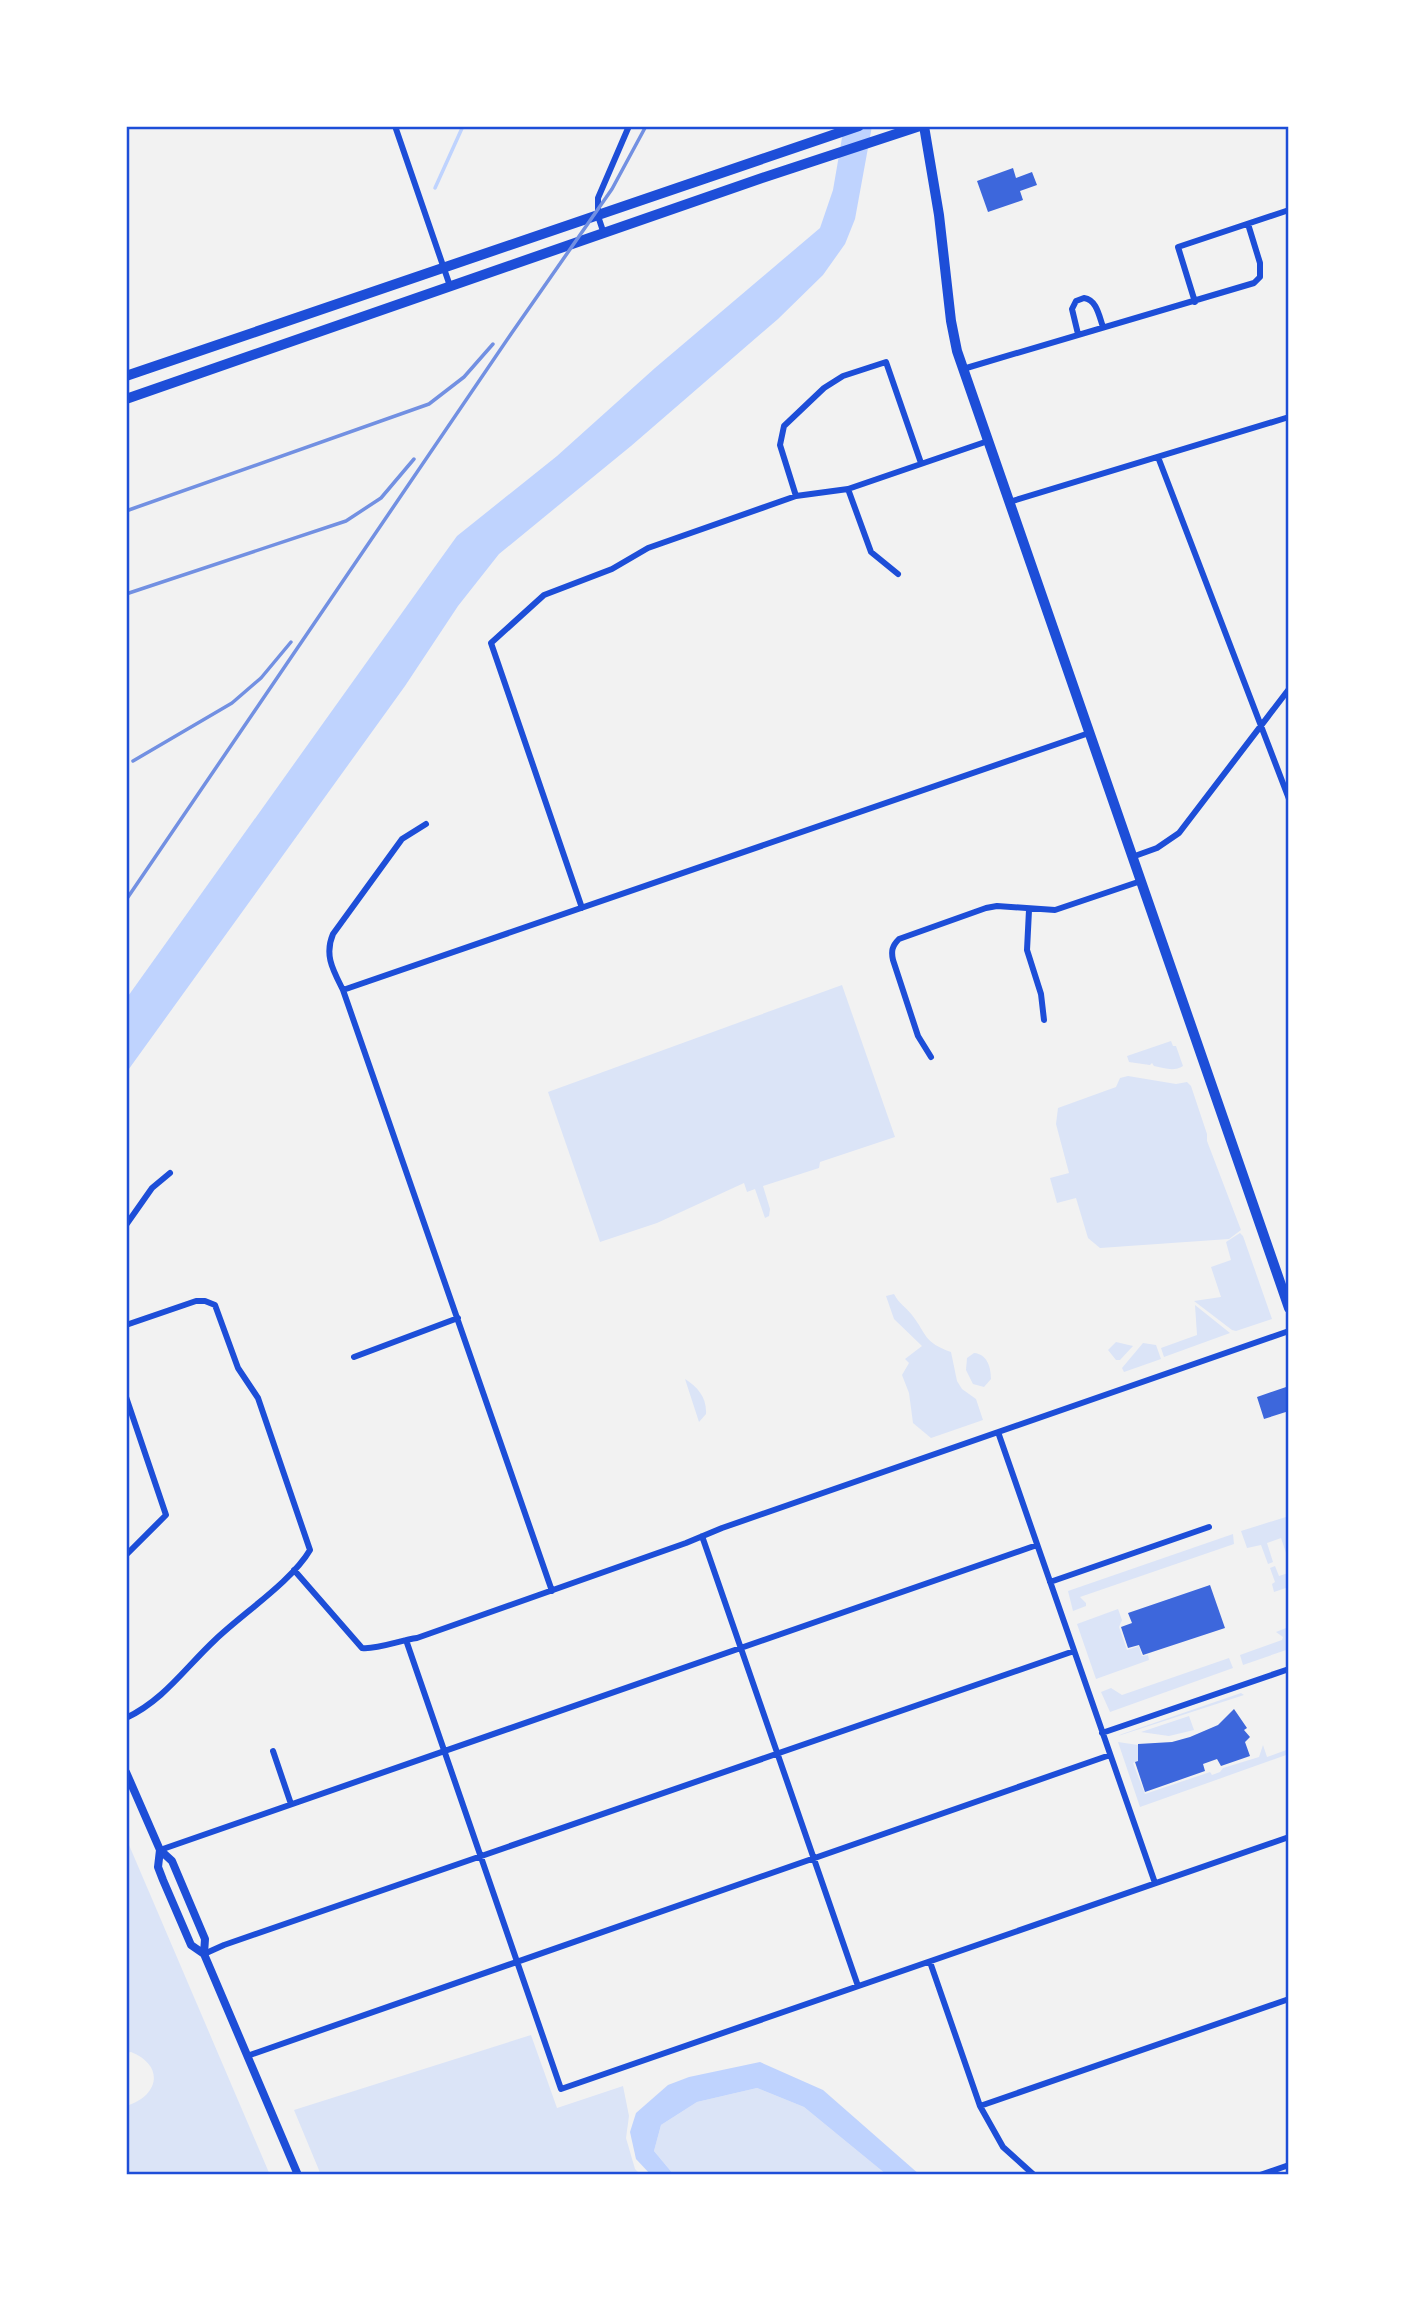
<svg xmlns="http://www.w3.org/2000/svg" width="1415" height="2301" viewBox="0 0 1415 2301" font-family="Overpass,sans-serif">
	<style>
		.green { fill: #dbe4f7 }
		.water { fill: #bfd3fe }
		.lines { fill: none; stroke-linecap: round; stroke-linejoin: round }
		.stream { stroke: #bfd3fe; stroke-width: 3.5 }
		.building { fill: #3d67dc }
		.minor { stroke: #1d4ed8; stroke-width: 6 }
		.tertiary { stroke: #1d4ed8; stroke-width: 8 }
		.secondary { stroke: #1d4ed8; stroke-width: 10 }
		.primary { stroke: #1d4ed8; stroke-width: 10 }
		.rail { stroke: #7290e2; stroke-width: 3.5 }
		.neatline { fill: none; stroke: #1d4ed8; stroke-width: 2.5 }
	</style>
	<rect width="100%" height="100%" fill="#f2f2f2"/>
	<path class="green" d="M 842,985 L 895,1137 L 820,1162 L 819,1168 L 763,1186 L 770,1209 L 769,1216 L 765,1218 L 755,1189 L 747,1192 L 744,1183 L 657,1223 L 600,1242 L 548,1092 Z
		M 1171,1041 L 1173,1046 L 1176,1046 L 1183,1066 C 1174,1072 1164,1068 1154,1066 L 1152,1063 L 1150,1065 L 1129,1062 L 1127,1056 Z
		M 1128,1076 L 1176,1084 L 1187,1082 L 1191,1086 L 1207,1134 L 1207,1141 L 1241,1230 L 1229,1239 L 1100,1248 L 1088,1238 L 1076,1198 L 1057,1203 L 1050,1178 L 1069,1173 L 1056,1124 L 1058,1108 L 1116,1087 L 1120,1078 Z
		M 1240,1233 L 1243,1236 L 1272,1319 L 1236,1331 L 1232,1330 L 1194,1301 L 1221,1297 L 1211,1267 L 1231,1260 L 1226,1242 Z
		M 894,1294 C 900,1305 905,1306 912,1315 C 927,1334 923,1342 951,1352 L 957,1381 L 962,1389 L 976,1399 L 983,1420 L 931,1438 L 913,1423 L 909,1393 L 902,1375 L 909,1363 L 905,1359 L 922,1346 L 894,1319 L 886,1296 Z
		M 1195,1305 L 1230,1333 L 1164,1357 L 1161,1348 L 1197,1335 Z
		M 1116,1342 L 1133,1346 L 1120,1360 L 1116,1360 L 1108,1350 Z
		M 1143,1343 L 1156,1345 L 1161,1359 L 1124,1372 L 1122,1368 Z
		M 974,1353 C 987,1354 991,1367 991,1379 L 984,1387 L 973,1384 L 966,1370 L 967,1358 Z
		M 685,1379 C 698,1387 707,1398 706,1414 L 699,1422 Z
		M 1289,1516 L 1289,1562 L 1281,1538 L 1267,1543 L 1273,1562 L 1268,1564 L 1261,1545 L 1247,1548 L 1241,1531 Z
		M 1233,1534 L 1234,1544 L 1080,1597 L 1086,1603 L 1086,1606 L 1073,1611 L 1068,1591 Z
		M 1275,1566 L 1279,1576 L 1288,1573 L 1289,1587 L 1274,1592 L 1272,1584 L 1275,1582 L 1270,1568 Z
		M 1118,1609 L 1122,1620 L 1119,1627 L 1127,1650 L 1139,1646 L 1142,1656 L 1148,1655 L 1149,1660 L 1096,1679 L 1077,1624 Z
		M 1286,1628 L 1289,1629 L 1289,1649 L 1243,1665 L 1240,1655 L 1282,1640 L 1283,1637 L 1276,1632 Z
		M 1229,1658 L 1233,1668 L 1110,1712 L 1101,1692 L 1111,1688 L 1122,1695 Z
		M 1241,1693 L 1244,1695 L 1118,1736 L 1122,1734 Z
		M 1189,1716 L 1194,1730 L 1169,1736 L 1141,1732 Z
		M 1118,1742 L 1138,1745 L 1138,1761 L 1133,1763 L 1145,1794 L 1210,1772 L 1212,1775 L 1220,1772 L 1223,1768 L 1259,1757 L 1263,1745 L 1267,1757 L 1289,1749 L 1289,1754 L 1140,1807 Z
		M 126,1838 L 270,2175 L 126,2175 L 126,2106 C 158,2097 166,2066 131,2052 L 126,2053 Z
		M 531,2035 L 557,2108 L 623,2086 L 629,2116 L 626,2138 L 635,2169 L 641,2175 L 321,2175 L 294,2110 Z
		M 757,2088 L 804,2107 L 887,2175 L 674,2175 L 654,2151 L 661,2125 L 697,2102 Z"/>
	<path class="water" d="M 844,126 L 872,126 L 855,219 L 845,244 L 823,275 L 778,319 L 631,446 L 499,554 L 458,606 L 405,686 L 126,1073 L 126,999 L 439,561 L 457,536 L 557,456 L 655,368 L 820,228 L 833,190 Z
		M 760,2062 L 823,2090 L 920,2175 L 887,2175 L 804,2107 L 757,2088 L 697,2102 L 661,2125 L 654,2151 L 674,2175 L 651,2175 L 636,2159 L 630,2132 L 636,2113 L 668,2085 L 689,2077 Z"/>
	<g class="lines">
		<path class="stream" d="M 435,188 L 463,126"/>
	</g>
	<path class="building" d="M 1013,168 L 1016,178 L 1032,172 L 1037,185 L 1020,191 L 1023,200 L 988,212 L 977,181 Z
		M 1289,1386 L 1289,1411 L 1264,1419 L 1257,1397 Z
		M 1210,1585 L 1225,1628 L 1143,1655 L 1139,1645 L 1128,1648 L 1121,1627 L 1132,1623 L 1128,1613 Z
		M 1234,1709 L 1247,1728 L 1244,1730 L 1250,1737 L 1245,1742 L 1250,1756 L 1221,1766 L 1217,1759 L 1203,1764 L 1205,1771 L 1145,1792 L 1135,1762 L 1138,1761 L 1138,1744 L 1172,1742 L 1190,1737 L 1218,1725 Z"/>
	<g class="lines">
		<path class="minor" d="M 395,126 L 450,286
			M 604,234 L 598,216 L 598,198 L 629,126
			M 1195,302 L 1178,247 L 1289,210
			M 1078,334 L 1072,309 L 1076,301 L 1084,298 C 1097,300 1099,316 1103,327
			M 963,369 L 1254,283 L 1260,277 L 1260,263 L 1248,224
			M 1158,457 L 1289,799
			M 848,489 L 871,552 L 898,574
			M 796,496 L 780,445 L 784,426 L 824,388 L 843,376 L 886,362 L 921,463
			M 1009,502 L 1289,417
			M 426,824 L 402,839 L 333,934 C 324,955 333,970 343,990 L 552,1591
			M 1132,857 L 1157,848 L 1179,833 L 1289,689
			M 582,908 L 491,643 L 544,595 L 612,569 L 648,548 L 796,496 L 848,489 L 988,441
			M 1029,910 L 1027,950 L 1041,994 L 1044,1020
			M 343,990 L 1089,733
			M 931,1057 L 918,1036 L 893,960 C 891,951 892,946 899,939 L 986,908 L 997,906 L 1055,910 L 1141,881
			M 126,1225 L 152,1188 L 170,1173
			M 126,1325 L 196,1301 L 205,1301 L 215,1305 L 238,1368 L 258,1398 L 310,1550 C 292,1581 242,1614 215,1640 C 185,1668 164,1700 126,1718
			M 354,1357 L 458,1318
			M 126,1397 L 166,1515 L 126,1555
			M 998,1432 L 1155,1883
			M 702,1536 L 858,1986
			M 294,1570 L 362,1648 C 376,1650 401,1640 417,1638 L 686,1543 L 722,1528 L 1289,1331
			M 1050,1582 L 1209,1527
			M 406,1640 L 561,2089 L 1289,1837
			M 1102,1733 L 1289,1669
			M 273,1751 L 291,1804
			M 160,1850 L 1037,1545
			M 204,1954 L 224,1945 L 1074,1651
			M 930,1962 L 980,2106 L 1003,2147 L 1034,2175
			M 247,2056 L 1110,1755
			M 980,2106 L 1289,1999
			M 1260,2175 L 1289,2165"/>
		<path class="tertiary" d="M 126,1772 L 160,1850 L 172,1861 L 205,1939 L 204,1954 L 298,2175
			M 160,1850 L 158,1867 L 163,1880 L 191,1945 L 204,1954"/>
		<path class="secondary" d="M 924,126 L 939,215 L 951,321 L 957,351 L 1289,1308"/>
		<path class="primary" d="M 126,376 L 859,126
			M 126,399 L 762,178 L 920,126"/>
		<path class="rail" d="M 126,511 L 429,404 L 464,377 L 493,344
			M 126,594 L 346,521 L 381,498 L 414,459
			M 133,761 L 232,703 L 261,678 L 291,642
			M 126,900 L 511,334 L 612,189 L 646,126"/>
	</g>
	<rect width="1415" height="2301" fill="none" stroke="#ffffff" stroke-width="256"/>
	<rect x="128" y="128" width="1159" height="2045" class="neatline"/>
</svg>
